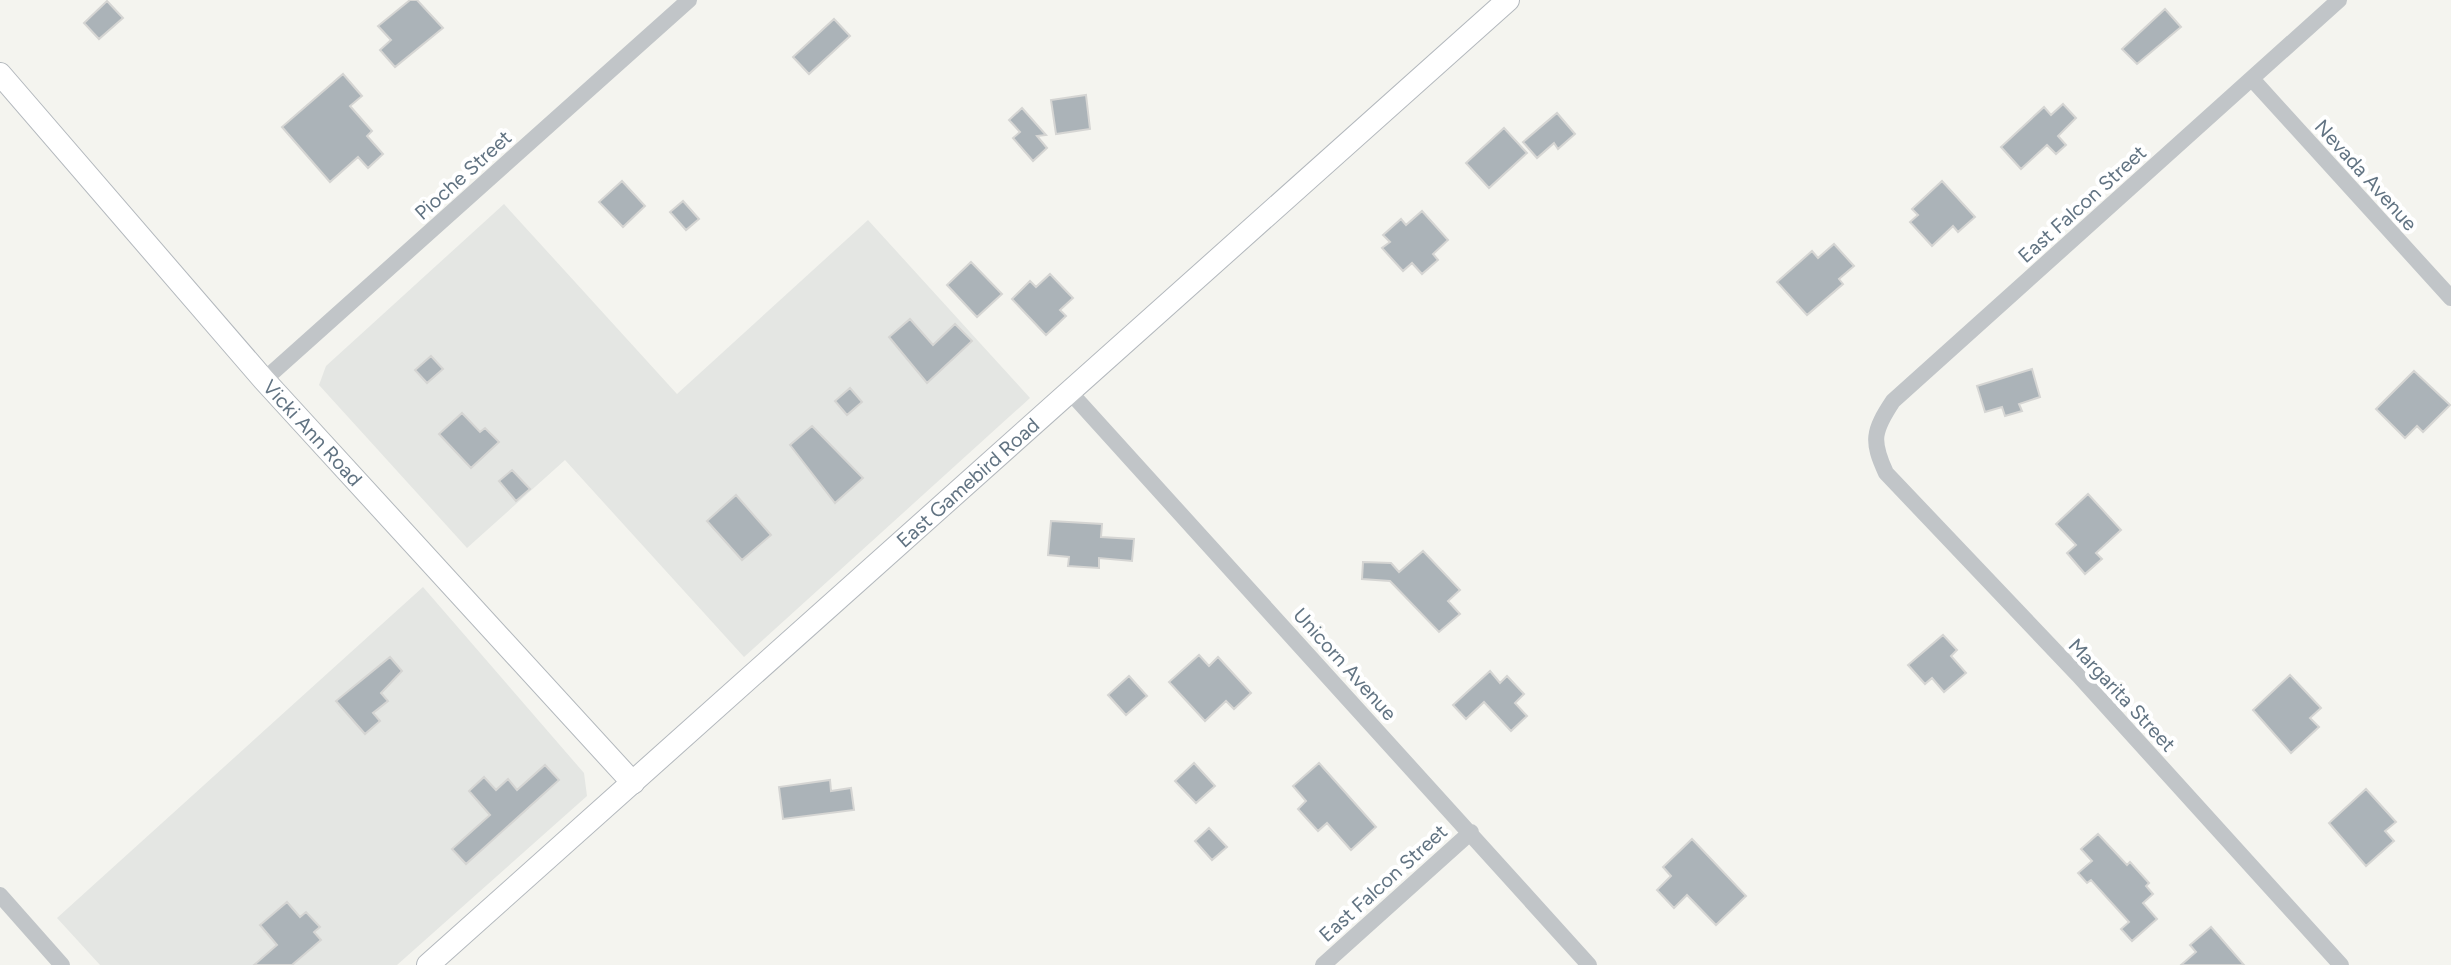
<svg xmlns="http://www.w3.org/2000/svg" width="2451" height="965" viewBox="0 0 2451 965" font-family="Figtree,sans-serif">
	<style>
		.built { fill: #e4e6e3 }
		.building { fill: #abb3b8; stroke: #d5d5d3; stroke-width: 2 }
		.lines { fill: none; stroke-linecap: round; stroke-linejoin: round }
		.secondary-casing { stroke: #b3b8bd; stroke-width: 24 }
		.street { stroke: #c1c5c8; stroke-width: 16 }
		.secondary { stroke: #fff; stroke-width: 22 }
		.labels { text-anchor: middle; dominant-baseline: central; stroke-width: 8; stroke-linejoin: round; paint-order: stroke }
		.street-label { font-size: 20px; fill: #617382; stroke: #fff }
	</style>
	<rect width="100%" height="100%" fill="#f4f4ef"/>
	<path class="built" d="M 504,204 L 677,394 L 868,220 L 1030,398 L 744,657 L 565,460 L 467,548 L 319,385 L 326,366 Z
		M 423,587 L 584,773 L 587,796 L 397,965 L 100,965 L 57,918 Z"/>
	<path class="building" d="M 410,0 L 417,0 L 443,28 L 395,67 L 380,50 L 391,40 L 378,26 Z
		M 107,1 L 123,18 L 99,39 L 84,23 Z
		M 2165,9 L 2181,27 L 2137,64 L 2122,49 Z
		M 834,19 L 850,36 L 809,74 L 793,57 Z
		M 343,74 L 362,96 L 350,106 L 372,131 L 367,136 L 383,154 L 368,168 L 358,157 L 330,182 L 282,127 Z
		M 1086,95 L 1090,129 L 1056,134 L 1051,100 Z
		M 2063,104 L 2076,118 L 2058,136 L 2066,145 L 2056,154 L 2047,145 L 2021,169 L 2001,147 L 2044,107 L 2051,115 Z
		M 1022,108 L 1046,135 L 1037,136 L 1047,148 L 1033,161 L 1013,138 L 1020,132 L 1009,120 Z
		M 1557,113 L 1575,134 L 1558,149 L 1554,143 L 1537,158 L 1523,142 Z
		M 1504,128 L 1527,153 L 1489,188 L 1466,163 Z
		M 622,181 L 645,206 L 623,227 L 599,202 Z
		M 1942,181 L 1975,217 L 1958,232 L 1953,226 L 1932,246 L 1910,222 L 1918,215 L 1912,209 Z
		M 683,201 L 699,219 L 686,230 L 670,212 Z
		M 1422,211 L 1448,240 L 1433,254 L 1438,260 L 1422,274 L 1412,263 L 1403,271 L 1382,248 L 1390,242 L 1383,235 L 1401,219 L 1406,225 Z
		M 1834,244 L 1854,266 L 1839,279 L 1843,284 L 1807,315 L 1777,282 L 1812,251 L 1818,258 Z
		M 971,262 L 1002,294 L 977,317 L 947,285 Z
		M 1050,274 L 1073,298 L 1060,310 L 1066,316 L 1046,335 L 1012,299 L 1030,281 L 1036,287 Z
		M 910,319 L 933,345 L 955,324 L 972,341 L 927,383 L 889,337 Z
		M 431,356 L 443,369 L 427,383 L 415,370 Z
		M 2032,369 L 2040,397 L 2019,404 L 2022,411 L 2005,416 L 2002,407 L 1985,412 L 1977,386 Z
		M 2414,371 L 2450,405 L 2423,432 L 2417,426 L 2405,438 L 2376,409 Z
		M 850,388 L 862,402 L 847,415 L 835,401 Z
		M 462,413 L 480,432 L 485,428 L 499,442 L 471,468 L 439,434 Z
		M 812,426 L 863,478 L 835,503 L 790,445 Z
		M 512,470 L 530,489 L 516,501 L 499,481 Z
		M 2088,494 L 2121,530 L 2096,553 L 2102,559 L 2085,574 L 2067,553 L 2076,545 L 2056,524 Z
		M 736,495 L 771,535 L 742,560 L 707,521 Z
		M 1051,521 L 1102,524 L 1101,537 L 1134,539 L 1132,561 L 1099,558 L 1099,568 L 1068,566 L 1069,557 L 1048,555 Z
		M 1423,551 L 1460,590 L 1448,601 L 1460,614 L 1439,632 L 1390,581 L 1362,579 L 1363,562 L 1391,563 L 1399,572 Z
		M 1943,635 L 1957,650 L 1951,656 L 1966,673 L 1944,692 L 1932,678 L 1925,684 L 1908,665 Z
		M 1199,655 L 1209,666 L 1218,657 L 1251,693 L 1234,709 L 1226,701 L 1205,721 L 1169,682 Z
		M 390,657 L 402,671 L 381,693 L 388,701 L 373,713 L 380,721 L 365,734 L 336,701 Z
		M 1490,671 L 1500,683 L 1507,676 L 1524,694 L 1515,703 L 1527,716 L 1511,731 L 1484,702 L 1466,719 L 1453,705 Z
		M 2290,675 L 2321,708 L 2310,718 L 2319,727 L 2291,753 L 2253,710 Z
		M 1129,676 L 1147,696 L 1126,715 L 1108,695 Z
		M 1194,763 L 1215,786 L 1196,803 L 1175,781 Z
		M 1319,763 L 1376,827 L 1351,850 L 1327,823 L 1318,831 L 1298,809 L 1306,801 L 1293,786 Z
		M 545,765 L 559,780 L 466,864 L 452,849 L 490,815 L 469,791 L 484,777 L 496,790 L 508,779 L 517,790 Z
		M 830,780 L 831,791 L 851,788 L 854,810 L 783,819 L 779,787 Z
		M 2366,789 L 2396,822 L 2385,831 L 2394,841 L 2366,866 L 2329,823 Z
		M 1209,828 L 1227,847 L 1212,860 L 1195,841 Z
		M 2098,834 L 2127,865 L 2130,862 L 2149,883 L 2146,886 L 2153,894 L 2143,903 L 2157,919 L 2132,941 L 2121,929 L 2129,922 L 2091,880 L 2087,883 L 2078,873 L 2092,861 L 2081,849 Z
		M 1692,839 L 1746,896 L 1716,925 L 1687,895 L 1674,908 L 1657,890 L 1671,876 L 1663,867 Z
		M 287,902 L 300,917 L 306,912 L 320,927 L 314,932 L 321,940 L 292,965 L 254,965 L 277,945 L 260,925 Z
		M 2211,927 L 2244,965 L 2181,965 L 2196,952 L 2190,945 Z"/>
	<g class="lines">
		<g class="secondary-casing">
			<g id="secondary">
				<path id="s1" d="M 0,74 L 264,380 L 633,783"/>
				<path id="s2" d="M 428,965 L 1508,0"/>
			</g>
		</g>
		<path class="street" d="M 2339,0 L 1893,401 C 1873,431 1871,441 1886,473 L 2078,675 L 2341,965
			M 2252,79 L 2451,298
			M 264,380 L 689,0
			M 1070,392 L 1589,965
			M 0,895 L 62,965
			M 1323,965 L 1471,832"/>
		<use href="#secondary" class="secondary"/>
	</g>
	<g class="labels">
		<g class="street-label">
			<text transform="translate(463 175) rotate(-42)">Pioche Street</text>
			<text transform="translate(2366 175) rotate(48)">Nevada Avenue</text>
			<text transform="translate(2082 204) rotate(-42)">East Falcon Street</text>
			<text stroke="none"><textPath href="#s1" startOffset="476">Vicki Ann Road</textPath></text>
			<text stroke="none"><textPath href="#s2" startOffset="724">East Gamebird Road</textPath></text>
			<text transform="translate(1345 664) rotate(48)">Unicorn Avenue</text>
			<text transform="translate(2122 695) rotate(47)">Margarita Street</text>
			<text transform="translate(1383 883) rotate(-42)">East Falcon Street</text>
		</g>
	</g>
</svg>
